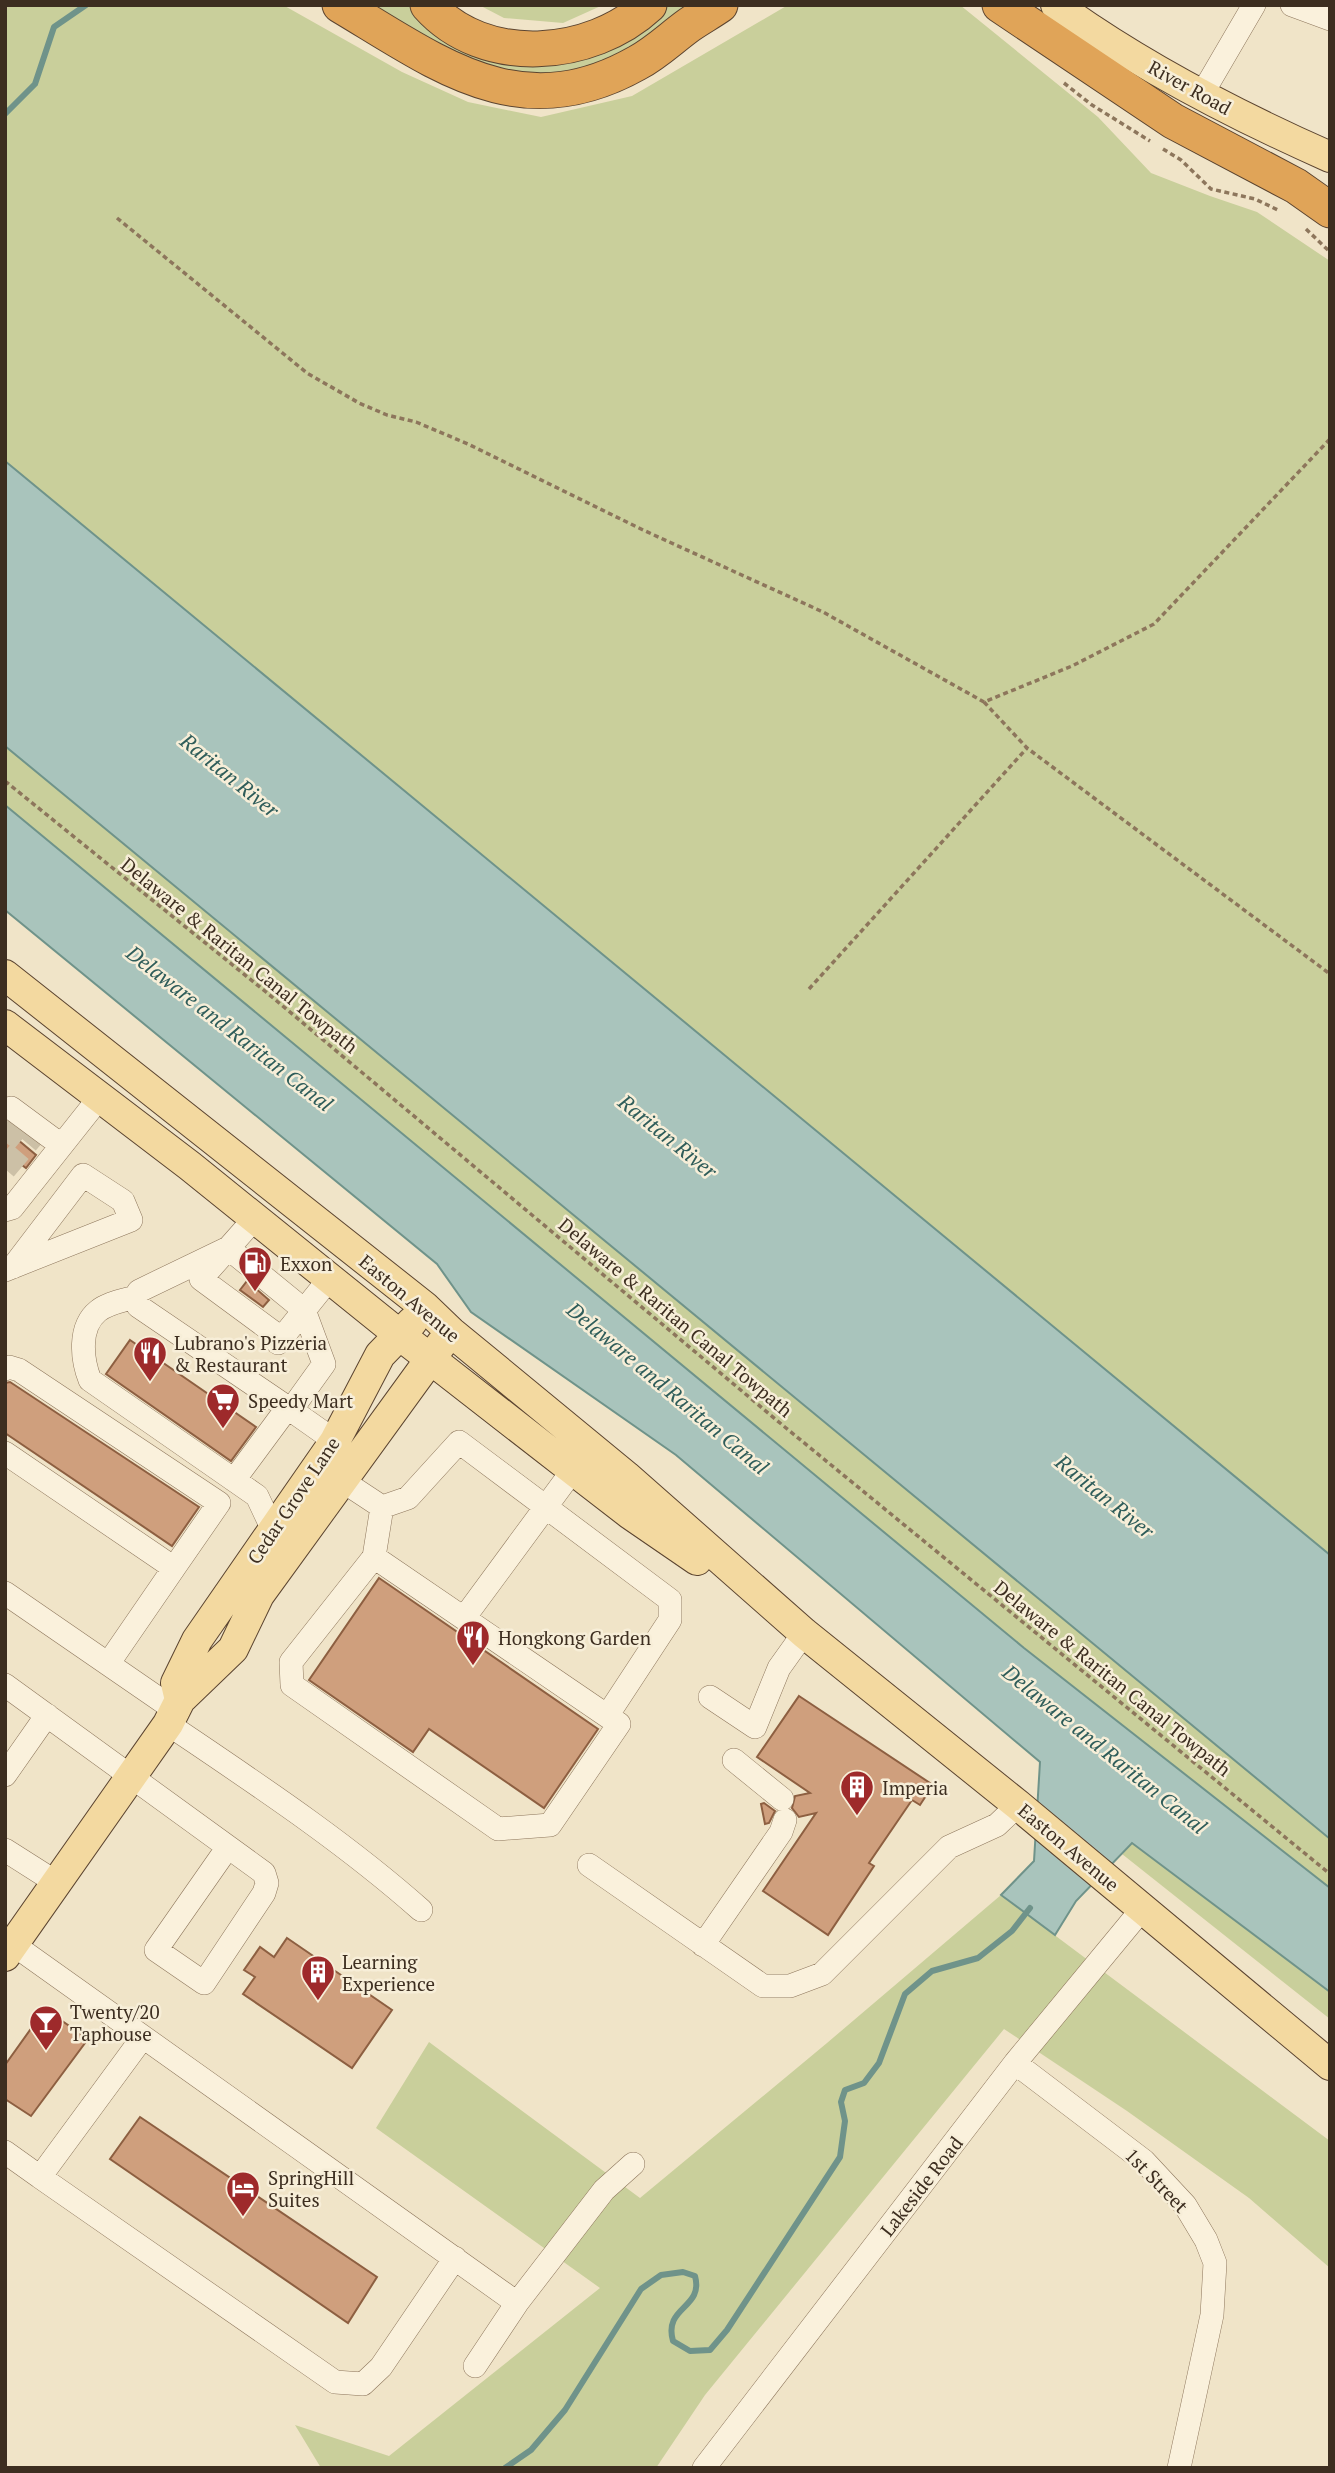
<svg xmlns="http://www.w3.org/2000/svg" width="1335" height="2473" viewBox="0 0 1335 2473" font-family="'PT Serif',serif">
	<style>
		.green { fill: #c9cf9b }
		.water { fill: #a9c4bc; stroke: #6f938a; stroke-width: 2 }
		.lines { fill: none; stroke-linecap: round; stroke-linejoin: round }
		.stream { stroke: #6f938a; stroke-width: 6 }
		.building { fill: #cf9f7d; stroke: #8d5f41; stroke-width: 2 }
		.minor-tunnel { stroke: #ccc0a6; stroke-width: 23; stroke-dasharray: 23 11; stroke-linecap: butt }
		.minor-casing { stroke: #8d765c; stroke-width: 24 }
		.major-casing { stroke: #5b4430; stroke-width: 32 }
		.highway-casing { stroke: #5b4430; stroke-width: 37 }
		.path { stroke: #8d765c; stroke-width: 3.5; stroke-dasharray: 5 3.5; stroke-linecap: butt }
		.minor { stroke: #faf1dc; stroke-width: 23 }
		.major { stroke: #f3d9a0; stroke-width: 30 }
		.highway { stroke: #e0a458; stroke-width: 35 }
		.labels { text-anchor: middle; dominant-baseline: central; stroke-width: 5; stroke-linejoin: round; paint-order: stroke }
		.street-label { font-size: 19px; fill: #3d2e20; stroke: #f7eed8 }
		.poi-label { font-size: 19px; fill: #3d2e20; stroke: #f7eed8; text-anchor: start }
		.water-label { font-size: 21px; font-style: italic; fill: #2f5d5a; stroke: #f7eed8 }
	</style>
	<rect width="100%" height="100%" fill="#f0e4c8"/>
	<path class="green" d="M 5,5 L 283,5 L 402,72 L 468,102 L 541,117 L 632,96 L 788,5 L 960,5 L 1098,117 L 1151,173 L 1210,196 L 1257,212 L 1330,261 L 1330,1555 L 5,461 Z
		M 368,5 L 414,5 L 491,55 L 663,9 L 667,5 L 690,5 L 672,22 L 603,65 L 539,77 L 481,68 Z
		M 479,5 L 603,5 L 563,23 L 504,18 Z
		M 5,746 L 1330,1839 L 1330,1888 L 1024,1648 L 5,805 Z
		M 1132,1842 L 1330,1992 L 1330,2019 L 1122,1854 Z
		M 1001,1895 L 1330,2141 L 1330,2268 L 1249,2198 L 1127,2111 L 1004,2029 L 705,2395 L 656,2468 L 321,2468 L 295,2425 L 389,2456 L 600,2288 L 376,2128 L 429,2042 L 640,2198 L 827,2043 Z"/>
	<path class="water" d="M 5,461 L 1330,1555 L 1330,1839 L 5,746 Z
		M 5,805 L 1024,1648 L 1330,1888 L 1330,1992 L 1132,1843 L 1076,1901 L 1055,1935 L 1001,1895 L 1034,1861 L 1040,1762 L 676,1455 L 471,1312 L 437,1264 L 5,910 Z"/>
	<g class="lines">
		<path class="stream" d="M 5,114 L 35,84 L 54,27 L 86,5
			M 505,2468 L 531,2450 L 565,2410 L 641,2289 L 661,2275 L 683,2272 L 695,2276 C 704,2309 663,2306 673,2341 L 690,2351 L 710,2350 L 727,2330 L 840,2157 L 845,2121 L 841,2102 L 845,2090 L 864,2083 L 879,2063 L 905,1994 L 932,1971 L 978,1958 L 1012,1931 L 1030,1908"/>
	</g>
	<path class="building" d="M 5,1129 L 36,1155 L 26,1168 L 5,1152 Z
		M 247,1281 L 269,1300 L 263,1307 L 240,1290 Z
		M 130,1340 L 256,1427 L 231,1461 L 106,1374 Z
		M 10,1382 L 199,1507 L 172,1546 L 5,1433 L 5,1383 Z
		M 379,1578 L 598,1729 L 544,1808 L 429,1729 L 413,1752 L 309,1680 Z
		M 799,1696 L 933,1785 L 920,1805 L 912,1800 L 869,1863 L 874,1866 L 828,1935 L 763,1891 L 816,1813 L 799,1817 L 792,1808 L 795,1796 L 810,1793 L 757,1757 Z
		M 764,1803 L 775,1811 L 769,1823 L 765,1824 L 761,1804 Z
		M 287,1938 L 392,2010 L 352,2068 L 243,1994 L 255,1977 L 244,1970 L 260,1947 L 274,1957 Z
		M 45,2009 L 88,2039 L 31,2116 L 5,2099 L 5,2065 Z
		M 140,2117 L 377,2277 L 348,2323 L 110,2159 Z"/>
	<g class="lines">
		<path class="minor-tunnel" d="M 5,1142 L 25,1118
			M 5,1169 L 39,1129"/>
		<g class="minor-casing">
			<path id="minor" d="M 1292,5 L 1330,19
				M 1202,94 L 1254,5
				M 11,1108 L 61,1145
				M 5,1210 L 12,1208 L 100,1097
				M 255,1218 L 201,1279 L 281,1338
				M 228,1248 L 304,1310 L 324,1364 L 291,1410 L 138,1306 L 135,1297 L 139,1291 Z
				M 5,1270 L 131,1220 L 123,1201 L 83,1175 L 13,1267
				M 135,1297 C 122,1301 108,1303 98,1311 C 78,1327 82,1360 90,1380 L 257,1496 L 273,1530
				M 278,1343 L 330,1278
				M 5,1369 L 9,1367 L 19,1370 L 219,1503 L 174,1568
				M 291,1410 L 335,1441
				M 5,1453 L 174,1568 L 108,1664
				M 234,1480 L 288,1407
				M 341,1480 L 382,1507 L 374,1557 L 619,1724 L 550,1825 L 498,1829 L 292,1685 L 291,1662 L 374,1557
				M 382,1507 L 408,1498 L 459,1442 L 670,1600 L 670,1620 L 607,1716
				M 5,1593 L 175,1710
				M 464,1618 L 573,1470
				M 5,1685 L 264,1873 L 267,1883 L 264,1893 L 204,1983 L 156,1950 L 228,1847
				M 710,1697 L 755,1727 L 779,1668 L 804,1633
				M 168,1724 C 255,1783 342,1840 421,1910
				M 734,1760 L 782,1799
				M 5,1775 L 47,1715
				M 5,1850 L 57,1883
				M 589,1865 L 763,1986 L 790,1986 L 822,1974 L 949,1847 L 997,1825 L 1018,1805
				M 14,1945 L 517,2303 L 604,2190 L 633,2164
				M 703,1945 L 781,1832 L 785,1820
				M 143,2037 L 40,2177 L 335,2382 L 363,2384 L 381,2367 L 455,2258
				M 1015,2063 L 1144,2161 L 1185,2205 L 1206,2240 L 1215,2263 L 1212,2315 L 1179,2468
				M 5,2152 L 40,2177
				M 475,2366 L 517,2303
				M 704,2468 L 1015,2063 L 1143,1908"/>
		</g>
		<g class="major-casing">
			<path id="major" d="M 1056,5 C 1140,66 1235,115 1330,157
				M 5,975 L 425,1307 L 451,1332 L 626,1476 L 804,1633 L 1018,1805 L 1330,2065
				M 5,1025 L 190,1166 L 401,1336 L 573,1470 L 630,1514 L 697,1560
				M 180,1700 L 176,1683 L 197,1640 L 335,1441 L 380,1355 L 412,1322
				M 5,1956 L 168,1724 L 180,1700 L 233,1649 L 259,1595 L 442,1343"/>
		</g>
		<g class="highway-casing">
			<path id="highway" d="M 340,5 C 439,64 520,129 637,63 C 656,53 671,38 689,25 C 699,18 710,12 720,5
				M 428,5 C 484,68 591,59 649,5
				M 1000,5 L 1173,121 L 1296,186 L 1330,210"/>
		</g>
		<path class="path" d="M 1064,83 L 1092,105 L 1150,141
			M 1163,149 L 1181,160 L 1211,189 L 1255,199 L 1280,211
			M 117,218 L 307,373 L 359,403 L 387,415 L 416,422 L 468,444 L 643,530 L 823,612 L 984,702 L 1072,666 L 1154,624 L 1330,439
			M 1306,229 L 1330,252
			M 984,702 L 1027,748 L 1330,974
			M 5,781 L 266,992 L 786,1428 L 1330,1874
			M 809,989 L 1027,748"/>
		<use href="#minor" class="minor"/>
		<use href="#major" class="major"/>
		<use href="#highway" class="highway"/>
	</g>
	<defs>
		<g id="fuel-pin" transform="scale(1.75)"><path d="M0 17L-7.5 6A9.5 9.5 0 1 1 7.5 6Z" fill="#9e2a2b" stroke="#f7eed8"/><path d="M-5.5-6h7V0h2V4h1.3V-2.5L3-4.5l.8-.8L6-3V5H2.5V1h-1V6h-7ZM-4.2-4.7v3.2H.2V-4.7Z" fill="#fff"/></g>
		<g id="restaurant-pin" transform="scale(1.75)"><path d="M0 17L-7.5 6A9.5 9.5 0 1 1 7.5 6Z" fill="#9e2a2b" stroke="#f7eed8"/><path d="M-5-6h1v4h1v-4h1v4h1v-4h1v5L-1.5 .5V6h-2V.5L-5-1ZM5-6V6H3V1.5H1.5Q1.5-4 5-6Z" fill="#fff"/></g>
		<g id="supermarket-pin" transform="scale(1.75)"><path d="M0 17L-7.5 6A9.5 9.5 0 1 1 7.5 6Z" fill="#9e2a2b" stroke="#f7eed8"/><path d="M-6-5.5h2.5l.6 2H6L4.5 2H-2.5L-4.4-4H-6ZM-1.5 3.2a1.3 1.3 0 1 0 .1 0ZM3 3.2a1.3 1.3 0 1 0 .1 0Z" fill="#fff"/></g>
		<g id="building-pin" transform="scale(1.75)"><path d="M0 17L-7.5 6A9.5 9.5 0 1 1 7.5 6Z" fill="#9e2a2b" stroke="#f7eed8"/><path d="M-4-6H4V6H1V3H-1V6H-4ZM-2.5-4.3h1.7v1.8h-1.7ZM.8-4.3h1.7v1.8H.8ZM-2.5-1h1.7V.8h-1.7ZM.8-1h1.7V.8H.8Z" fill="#fff"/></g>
		<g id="bar-pin" transform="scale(1.75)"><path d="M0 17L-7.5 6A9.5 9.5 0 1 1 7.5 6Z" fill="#9e2a2b" stroke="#f7eed8"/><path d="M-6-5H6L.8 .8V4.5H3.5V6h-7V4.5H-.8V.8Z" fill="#fff"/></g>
		<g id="hotel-pin" transform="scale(1.75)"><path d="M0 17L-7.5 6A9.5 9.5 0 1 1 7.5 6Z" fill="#9e2a2b" stroke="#f7eed8"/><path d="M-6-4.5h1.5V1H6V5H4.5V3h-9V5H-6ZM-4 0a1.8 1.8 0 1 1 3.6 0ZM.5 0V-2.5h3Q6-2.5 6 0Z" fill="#fff"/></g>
	</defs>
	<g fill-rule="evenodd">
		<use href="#fuel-pin" x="255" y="1263"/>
		<use href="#restaurant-pin" x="150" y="1353"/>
		<use href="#supermarket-pin" x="223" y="1400"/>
		<use href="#restaurant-pin" x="473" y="1637"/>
		<use href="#building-pin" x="857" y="1787"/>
		<use href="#building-pin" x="318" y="1972"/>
		<use href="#bar-pin" x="46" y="2022"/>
		<use href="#hotel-pin" x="243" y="2188"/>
	</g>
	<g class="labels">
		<g class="street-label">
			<text transform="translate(1190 87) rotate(29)">River Road</text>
			<text transform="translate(240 955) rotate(39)">Delaware &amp; Raritan Canal Towpath</text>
			<text transform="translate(410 1298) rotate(40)">Easton Avenue</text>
			<text transform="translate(676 1317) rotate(40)">Delaware &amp; Raritan Canal Towpath</text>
			<text transform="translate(293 1500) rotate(-56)">Cedar Grove Lane</text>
			<text transform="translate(1113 1678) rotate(39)">Delaware &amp; Raritan Canal Towpath</text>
			<text transform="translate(1069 1847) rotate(40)">Easton Avenue</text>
			<text transform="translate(1157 2180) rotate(46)">1st Street</text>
			<text transform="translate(921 2186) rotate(-52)">Lakeside Road</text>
		</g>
		<g class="poi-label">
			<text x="280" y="1263">Exxon</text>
			<text x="174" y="1342">Lubrano's Pizzeria<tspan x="174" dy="22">&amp; Restaurant</tspan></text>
			<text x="248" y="1400">Speedy Mart</text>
			<text x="498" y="1637">Hongkong Garden</text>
			<text x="882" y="1787">Imperia</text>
			<text x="342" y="1961">Learning<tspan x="342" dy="22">Experience</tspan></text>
			<text x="70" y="2011">Twenty/20<tspan x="70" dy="22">Taphouse</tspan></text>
			<text x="268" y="2177">SpringHill<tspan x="268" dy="22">Suites</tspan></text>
		</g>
		<g class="water-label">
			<text transform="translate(230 775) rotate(39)">Raritan River</text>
			<text transform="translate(230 1028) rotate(38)">Delaware and Raritan Canal</text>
			<text transform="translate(668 1136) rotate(39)">Raritan River</text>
			<text transform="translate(668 1388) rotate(40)">Delaware and Raritan Canal</text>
			<text transform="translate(1105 1496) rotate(39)">Raritan River</text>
			<text transform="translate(1105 1749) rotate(39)">Delaware and Raritan Canal</text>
		</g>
	</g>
	<rect width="1335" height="2473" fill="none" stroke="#3d2e20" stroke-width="14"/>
</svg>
